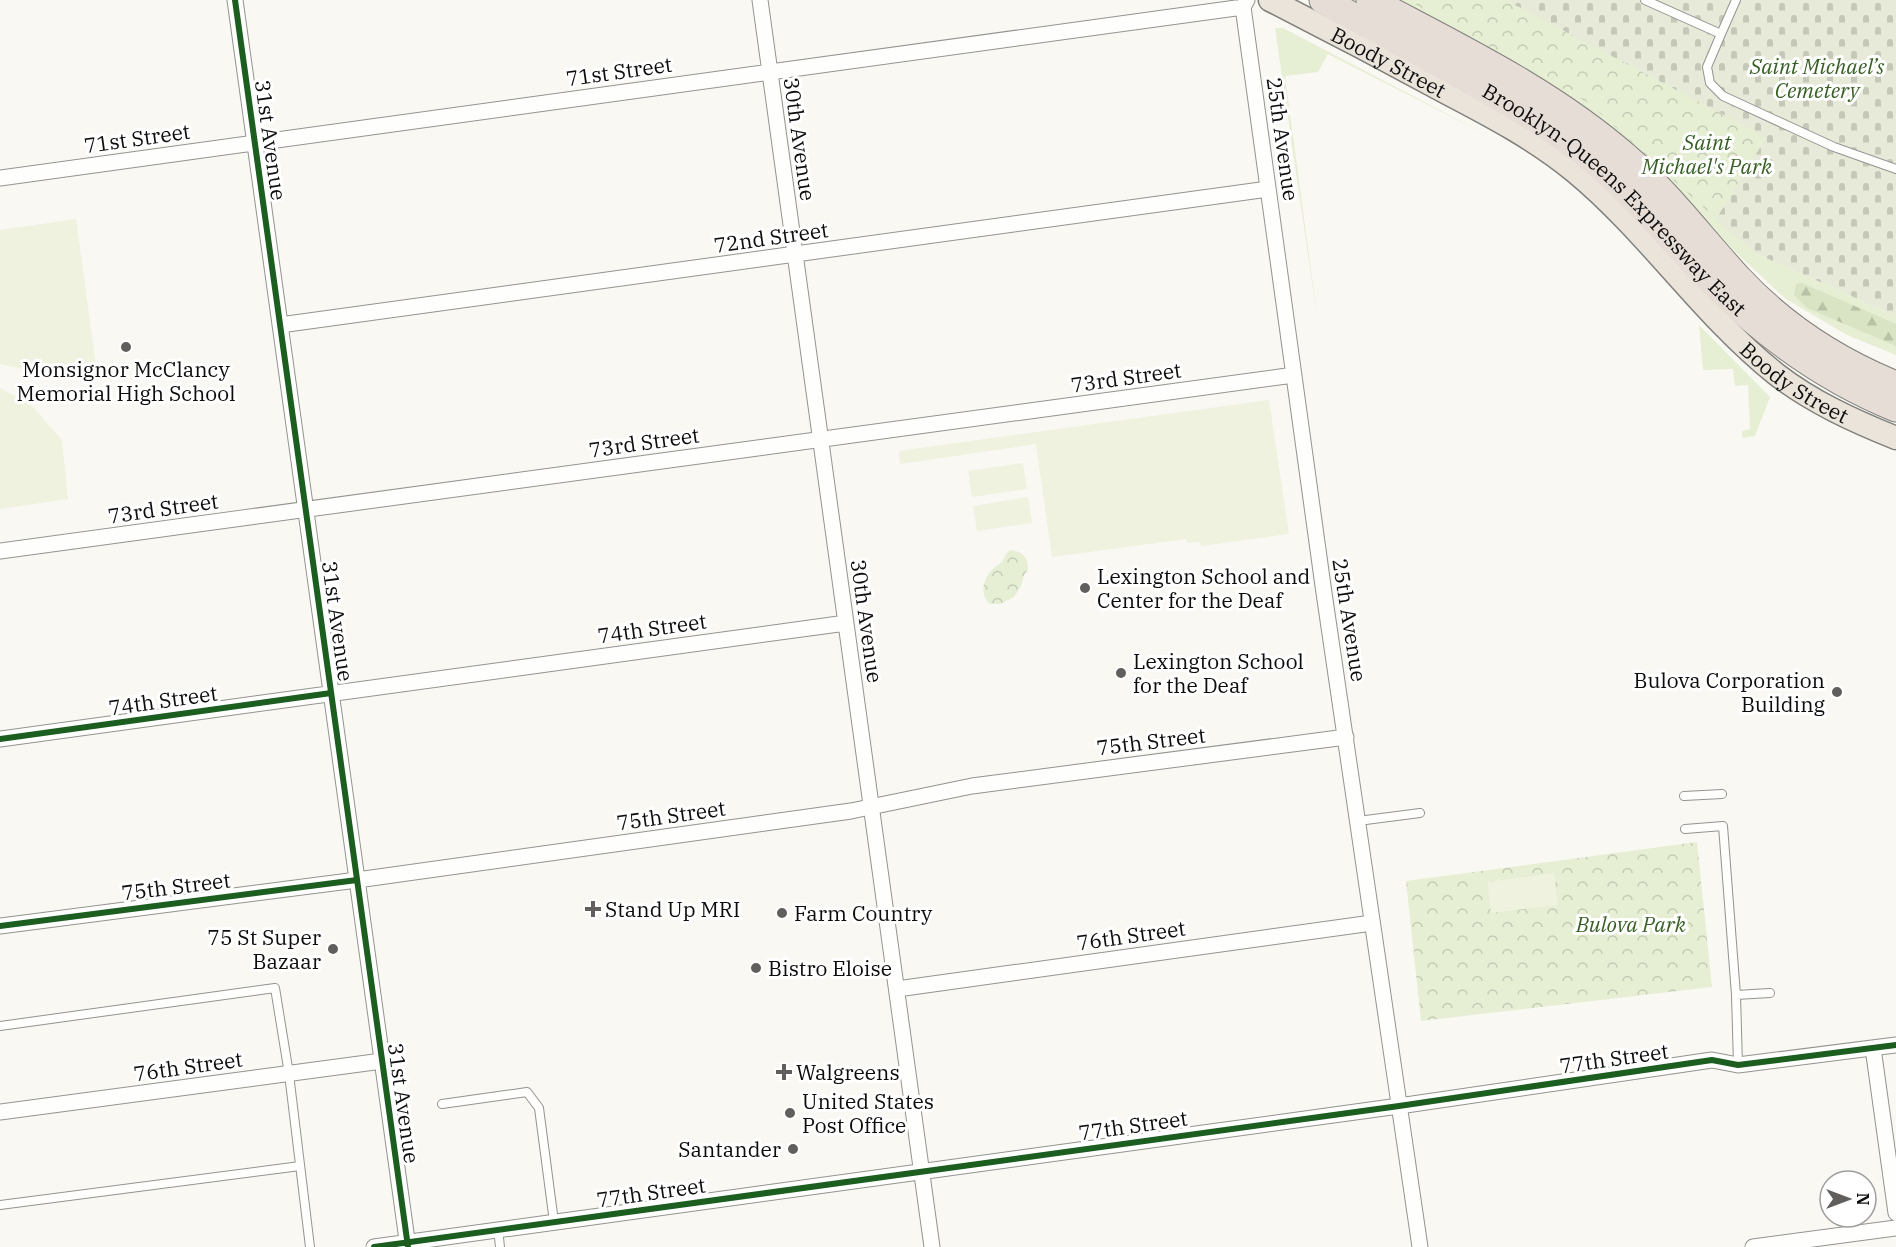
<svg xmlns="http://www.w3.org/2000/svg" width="1896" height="1247" viewBox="0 0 1896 1247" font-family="'IBM Plex Serif',serif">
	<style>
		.grass { fill: #e6eed4 }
		.forest { fill: url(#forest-firs) }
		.cemetery { fill: url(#cemetery-stones) }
		.park { fill: url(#park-crowns) }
		.pitch { fill: #eef2de }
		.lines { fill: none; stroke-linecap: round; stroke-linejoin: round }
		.lane-casing { stroke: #949390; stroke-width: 10 }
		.street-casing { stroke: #949390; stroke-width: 17 }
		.primary-casing { stroke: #81807d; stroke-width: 25 }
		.highway-casing { stroke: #81807d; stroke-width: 29 }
		.lane { stroke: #fefefd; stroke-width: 8 }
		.street { stroke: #fefefd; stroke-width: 15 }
		.primary { stroke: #eae4da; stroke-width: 22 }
		.highway { stroke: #e7ddd7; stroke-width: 27 }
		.cycleway-casing { stroke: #fff; stroke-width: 10 }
		.cycleway { stroke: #1b5e20; stroke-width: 6 }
		.poi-dot { fill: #605f5d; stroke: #fff; stroke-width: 2 }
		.labels { text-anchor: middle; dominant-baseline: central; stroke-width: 6; stroke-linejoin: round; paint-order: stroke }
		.street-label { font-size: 21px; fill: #0d0d0d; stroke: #fff }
		.park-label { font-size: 21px; font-style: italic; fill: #375f24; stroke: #fff }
		.poi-label { font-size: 21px; fill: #0d0d0d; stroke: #fff; text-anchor: start }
	</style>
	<defs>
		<pattern id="forest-firs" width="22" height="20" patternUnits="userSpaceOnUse" patternTransform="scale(1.5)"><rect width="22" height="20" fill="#d8e4c3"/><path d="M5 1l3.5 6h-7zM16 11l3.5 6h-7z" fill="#b8c2a6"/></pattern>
		<pattern id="cemetery-stones" width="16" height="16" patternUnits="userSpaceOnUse" patternTransform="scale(1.5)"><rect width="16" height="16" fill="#e7ead8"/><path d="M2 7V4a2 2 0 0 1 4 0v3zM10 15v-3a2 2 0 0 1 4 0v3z" fill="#c5c8b8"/></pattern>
		<pattern id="park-crowns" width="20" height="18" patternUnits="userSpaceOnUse" patternTransform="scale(1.5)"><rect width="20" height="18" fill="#e6eed4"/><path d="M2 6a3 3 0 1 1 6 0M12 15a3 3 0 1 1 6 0" fill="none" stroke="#c4cbb5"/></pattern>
	</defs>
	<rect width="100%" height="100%" fill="#faf8f2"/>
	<path class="grass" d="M 1398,0 L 1505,0 L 1766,137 L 1755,253 L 1896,316 L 1896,355 L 1847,335 L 1786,299 L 1732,249 L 1660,172 Z
		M 1275,28 L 1283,28 L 1495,139 L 1328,54 L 1318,72 L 1285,76 L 1318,323 Z
		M 1699,325 L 1770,397 L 1755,436 L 1742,438 L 1742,431 L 1750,429 L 1748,385 L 1735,386 L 1733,369 L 1703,370 Z"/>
	<path class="forest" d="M 1802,283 L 1896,324 L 1896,346 L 1807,308 L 1794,295 L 1796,284 Z"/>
	<path class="cemetery" d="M 1505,0 L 1896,0 L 1896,316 L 1755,253 L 1716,219 L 1766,138 Z"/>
	<path class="park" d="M 1408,0 L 1505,0 L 1766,137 L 1716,219 L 1590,104 Z
		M 1011,550 C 1023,552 1028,557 1028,570 L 1024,575 L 1021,586 L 1014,597 L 1000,604 L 990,604 C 978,594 984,577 994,568 C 996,566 1000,564 1002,562 C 1006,556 1004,554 1011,550 Z
		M 1697,842 L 1712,987 L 1421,1021 L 1406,881 Z"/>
	<path class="pitch" d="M 76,219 L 96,366 L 34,371 L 0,364 L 0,230 Z
		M 0,388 L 31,405 L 62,440 L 68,499 L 0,509 Z
		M 1269,400 L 1289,534 L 1201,546 L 1200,542 L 1187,543 L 1186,539 L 1052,557 L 1036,444 L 900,464 L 899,451 Z
		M 1023,463 L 1027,489 L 972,497 L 968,471 Z
		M 1028,497 L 1032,523 L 977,531 L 973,506 Z
		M 1554,873 L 1558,905 L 1491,913 L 1487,882 Z"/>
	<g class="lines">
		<g class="lane-casing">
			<path id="lane" d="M 1645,0 L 1721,34 L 1707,67 L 1710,83 L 1723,96 L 1834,147 L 1896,169
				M 1721,34 L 1736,0
				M 1684,796 L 1722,794
				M 1358,821 L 1420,813
				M 1685,829 L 1723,826 L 1736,995 L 1738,1065
				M 1736,995 L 1770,993
				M 0,1026 L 275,988 L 289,1074 L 310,1247
				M 442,1104 L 527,1092 L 539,1108 L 554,1222
				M 0,1205 L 300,1166
				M 498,1229 L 500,1247"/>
		</g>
		<g class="street-casing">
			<path id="street" d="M 235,0 L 408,1247
				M 760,0 L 932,1247
				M 1247,0 L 1243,7 L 1324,593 L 1420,1247
				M 0,178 L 1243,7
				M 280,325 L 1268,189
				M 0,551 L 1294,375
				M 0,739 L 846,623
				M 0,926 L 357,880 L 851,811 L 972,786 L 1346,737
				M 897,989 L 1372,923
				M 1873,1048 L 1896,1213
				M 0,1112 L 382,1061
				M 374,1247 L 1399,1106 L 1712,1060 L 1738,1065 L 1896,1045
				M 1753,1247 L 1896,1228"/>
		</g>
		<g class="primary-casing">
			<g id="primary">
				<path id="s1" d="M 1270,0 C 1329,30 1388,61 1447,93 C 1491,116 1535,139 1574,171 C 1648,232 1701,314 1776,374 C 1812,402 1854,421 1896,438"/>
			</g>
		</g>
		<g class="highway-casing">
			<g id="highway">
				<path id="s2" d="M 1323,0 C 1367,24 1411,48 1455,72 C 1503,99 1550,125 1593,160 C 1636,196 1671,240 1710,280 C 1764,335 1825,379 1896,408"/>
				<path d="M 1370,0 C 1458,47 1549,90 1625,156 C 1668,193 1701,238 1739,279 C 1783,326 1837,361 1896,385"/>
			</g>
		</g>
		<use href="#lane" class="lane"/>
		<use href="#street" class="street"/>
		<use href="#primary" class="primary"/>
		<use href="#highway" class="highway"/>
		<g class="cycleway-casing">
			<path id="cycleway" d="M 235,0 L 408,1247
				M 0,739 L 331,693
				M 0,926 L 357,880
				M 374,1247 L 1399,1106 L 1712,1060 L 1738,1065 L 1896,1045"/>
		</g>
		<use href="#cycleway" class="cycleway"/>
	</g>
	<g class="poi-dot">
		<circle cx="126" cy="347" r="6"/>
		<circle cx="1085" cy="588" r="6"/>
		<circle cx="1121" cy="673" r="6"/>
		<circle cx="1837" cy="692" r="6"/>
		<path d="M590 900h6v6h6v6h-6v6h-6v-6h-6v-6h6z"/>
		<circle cx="782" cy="913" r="6"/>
		<circle cx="333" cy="949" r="6"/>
		<circle cx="756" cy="968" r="6"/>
		<path d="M781 1063h6v6h6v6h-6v6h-6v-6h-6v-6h6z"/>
		<circle cx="790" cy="1113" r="6"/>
		<circle cx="793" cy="1149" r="6"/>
	</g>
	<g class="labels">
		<g class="street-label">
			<text stroke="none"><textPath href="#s1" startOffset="134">Boody Street</textPath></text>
			<text transform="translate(619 71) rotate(-8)">71st Street</text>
			<text transform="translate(137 138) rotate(-8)">71st Street</text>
			<text transform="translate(800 139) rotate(82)">30th Avenue</text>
			<text transform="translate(1283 139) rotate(82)">25th Avenue</text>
			<text transform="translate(271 140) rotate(82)">31st Avenue</text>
			<text stroke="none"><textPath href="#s2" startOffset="356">Brooklyn-Queens Expressway East</textPath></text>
			<text transform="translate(771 237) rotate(-8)">72nd Street</text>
			<text transform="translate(1126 377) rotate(-8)">73rd Street</text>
			<text stroke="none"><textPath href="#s1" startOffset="656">Boody Street</textPath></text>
			<text transform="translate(644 442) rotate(-8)">73rd Street</text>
			<text transform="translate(163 508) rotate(-8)">73rd Street</text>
			<text transform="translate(1350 620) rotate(81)">25th Avenue</text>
			<text transform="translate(338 621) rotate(82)">31st Avenue</text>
			<text transform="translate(867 621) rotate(82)">30th Avenue</text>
			<text transform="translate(652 628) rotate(-8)">74th Street</text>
			<text transform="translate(163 700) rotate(-8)">74th Street</text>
			<text transform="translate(1151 741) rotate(-7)">75th Street</text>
			<text transform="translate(671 815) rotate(-8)">75th Street</text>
			<text transform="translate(176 886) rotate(-7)">75th Street</text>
			<text transform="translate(1131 935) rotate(-8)">76th Street</text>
			<text transform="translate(1614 1058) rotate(-8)">77th Street</text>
			<text transform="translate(188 1066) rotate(-8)">76th Street</text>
			<text transform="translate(404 1103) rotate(82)">31st Avenue</text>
			<text transform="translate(1133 1125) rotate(-8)">77th Street</text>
			<text transform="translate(651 1192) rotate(-8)">77th Street</text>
		</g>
		<g class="park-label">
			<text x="1817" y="66">Saint Michael’s<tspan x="1817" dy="24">Cemetery</tspan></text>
			<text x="1707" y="142">Saint<tspan x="1707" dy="24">Michael's Park</tspan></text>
			<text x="1631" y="924">Bulova Park</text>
		</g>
		<g class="poi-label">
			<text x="126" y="369" text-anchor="middle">Monsignor McClancy<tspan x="126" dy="24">Memorial High School</tspan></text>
			<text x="1097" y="576">Lexington School and<tspan x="1097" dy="24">Center for the Deaf</tspan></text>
			<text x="1133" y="661">Lexington School<tspan x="1133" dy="24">for the Deaf</tspan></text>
			<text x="1825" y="680" text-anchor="end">Bulova Corporation<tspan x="1825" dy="24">Building</tspan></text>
			<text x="605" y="909">Stand Up MRI</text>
			<text x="794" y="913">Farm Country</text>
			<text x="321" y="937" text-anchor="end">75 St Super<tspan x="321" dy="24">Bazaar</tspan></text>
			<text x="768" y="968">Bistro Eloise</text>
			<text x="796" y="1072">Walgreens</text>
			<text x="802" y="1101">United States<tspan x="802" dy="24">Post Office</tspan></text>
			<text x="781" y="1149" text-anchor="end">Santander</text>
		</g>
	</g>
	<g transform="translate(1848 1199) rotate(90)"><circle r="28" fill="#ffffff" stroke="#9e9e9e" stroke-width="1.5"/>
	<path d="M0-4.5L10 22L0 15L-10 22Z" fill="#605f5d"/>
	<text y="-9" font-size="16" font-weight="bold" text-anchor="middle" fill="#0d0d0d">N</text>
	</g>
</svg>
